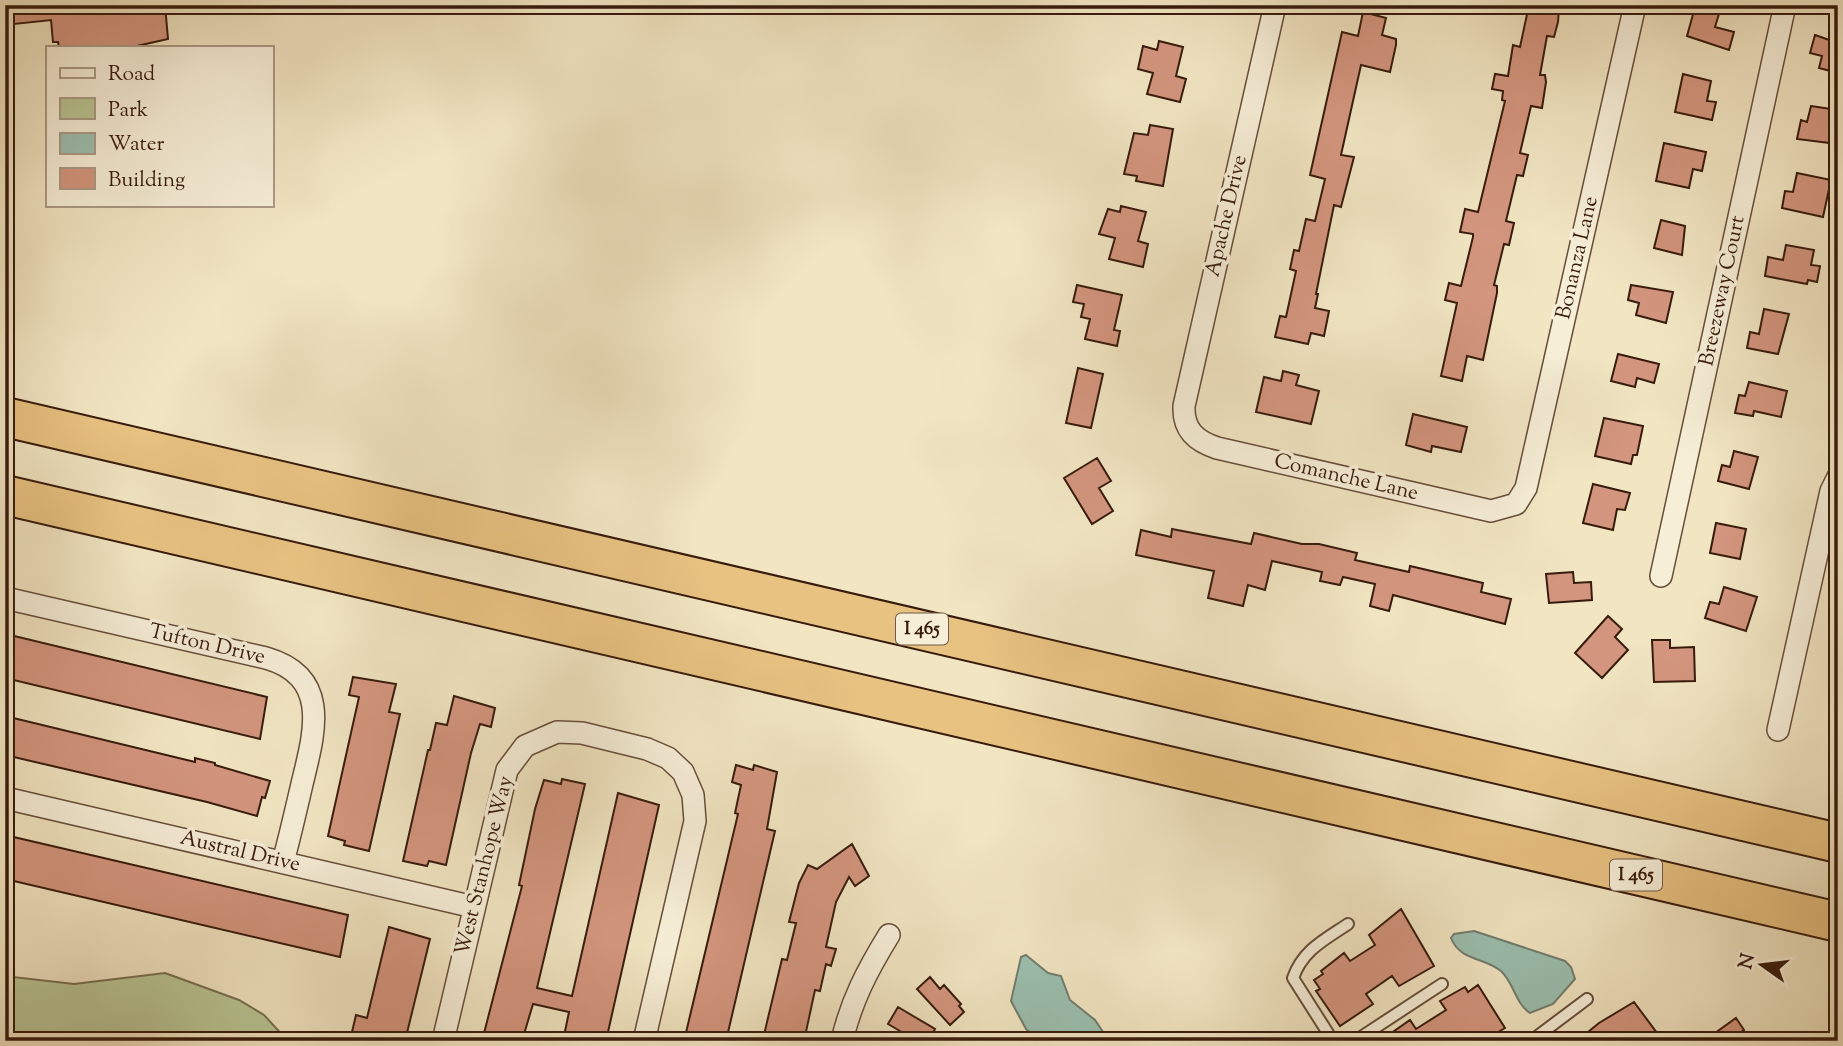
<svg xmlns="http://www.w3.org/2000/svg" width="1843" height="1046" viewBox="0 0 1843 1046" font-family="'Sorts Mill Goudy',serif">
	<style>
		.green { fill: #b9c594; stroke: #787050; stroke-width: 2 }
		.water { fill: #9bbfaf; stroke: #737d6e; stroke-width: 2 }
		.building { fill: #d3957e; stroke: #371b0c; stroke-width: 2 }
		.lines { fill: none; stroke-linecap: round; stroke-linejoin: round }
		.service-casing { stroke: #664e3a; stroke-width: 14 }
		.minor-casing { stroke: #664e3a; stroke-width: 24 }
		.motorway-casing { stroke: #371b0c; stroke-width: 42 }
		.service { stroke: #f6eed7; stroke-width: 10 }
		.minor { stroke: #f6eed7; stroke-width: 21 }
		.motorway { stroke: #e8c281; stroke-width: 38 }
		.labels { text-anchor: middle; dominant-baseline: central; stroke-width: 7; stroke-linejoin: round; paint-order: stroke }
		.shield { fill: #f6eed7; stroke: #705a49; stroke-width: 2 }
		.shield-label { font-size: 19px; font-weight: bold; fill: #371b0c }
		.street-label { font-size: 21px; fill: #371b0c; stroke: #f6eed7 }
	</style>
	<rect width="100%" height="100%" fill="#f1e5c2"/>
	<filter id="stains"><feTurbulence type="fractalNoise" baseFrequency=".00286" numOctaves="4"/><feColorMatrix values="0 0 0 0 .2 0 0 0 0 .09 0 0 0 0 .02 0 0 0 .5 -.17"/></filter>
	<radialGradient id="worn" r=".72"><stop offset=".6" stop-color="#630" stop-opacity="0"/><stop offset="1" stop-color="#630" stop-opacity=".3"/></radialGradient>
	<path class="green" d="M 165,973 L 239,1000 L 264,1015 L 288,1041 L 5,1041 L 5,976 L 74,984 Z"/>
	<path class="water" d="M 1474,931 L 1565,961 L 1571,967 L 1575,979 L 1553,1004 L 1530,1013 C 1515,1003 1514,983 1501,971 C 1484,957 1460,961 1451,938 L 1454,934 Z
		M 1026,955 L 1048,973 L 1061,976 L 1070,1000 L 1095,1020 L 1109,1041 L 1041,1041 L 1026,1029 L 1011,1001 L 1021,957 Z"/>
	<path class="building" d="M 5,5 L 165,5 L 168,39 L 137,46 L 59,47 L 58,42 L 53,42 L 51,20 L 5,25 Z
		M 1529,5 L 1554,5 L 1559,9 L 1558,22 L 1554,37 L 1547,36 L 1540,75 L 1545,75 L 1546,82 L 1542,108 L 1531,106 L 1520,153 L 1528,155 L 1523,176 L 1517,175 L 1506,221 L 1514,223 L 1509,245 L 1504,244 L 1494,285 L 1497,286 L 1497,293 L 1483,360 L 1467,356 L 1462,381 L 1441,376 L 1457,303 L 1445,300 L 1449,283 L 1461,286 L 1473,237 L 1473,234 L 1460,232 L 1465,209 L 1478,212 L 1505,101 L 1502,100 L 1503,91 L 1492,89 L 1495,74 L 1508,76 L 1513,45 L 1520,47 Z
		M 1695,7 L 1719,14 L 1715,27 L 1734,32 L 1729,50 L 1687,36 Z
		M 1363,12 L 1386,18 L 1382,35 L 1396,39 L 1396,45 L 1390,72 L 1361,65 L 1341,155 L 1354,157 L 1341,207 L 1334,205 L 1316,294 L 1318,294 L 1315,308 L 1329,311 L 1324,336 L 1311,333 L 1308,344 L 1275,337 L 1280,316 L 1286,317 L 1296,271 L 1290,269 L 1294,250 L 1299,251 L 1306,219 L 1315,221 L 1325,179 L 1310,175 L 1342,32 L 1358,36 Z
		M 1815,35 L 1838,43 L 1838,73 L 1819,68 L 1822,56 L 1810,53 Z
		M 1159,41 L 1183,47 L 1176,76 L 1186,79 L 1180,102 L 1147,94 L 1153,73 L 1138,69 L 1143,46 L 1157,50 Z
		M 1683,74 L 1711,81 L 1707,101 L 1716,102 L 1712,120 L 1675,112 Z
		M 1811,106 L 1838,110 L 1838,144 L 1797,139 L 1801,120 L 1807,122 Z
		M 1150,125 L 1173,129 L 1163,186 L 1136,181 L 1137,176 L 1124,174 L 1134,133 L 1148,135 Z
		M 1664,143 L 1706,152 L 1702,171 L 1693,169 L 1689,188 L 1656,181 Z
		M 1797,173 L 1831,180 L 1823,217 L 1782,208 L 1785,191 L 1793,192 Z
		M 1121,206 L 1146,212 L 1138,241 L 1148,244 L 1143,267 L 1109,259 L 1115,238 L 1099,234 L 1108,209 L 1120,212 Z
		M 1661,220 L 1685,226 L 1682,255 L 1654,248 Z
		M 1786,245 L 1814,250 L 1811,265 L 1820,266 L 1817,282 L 1808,280 L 1807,284 L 1765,276 L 1768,257 L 1783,260 Z
		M 1077,285 L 1122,295 L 1114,330 L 1120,331 L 1117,346 L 1085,339 L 1090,319 L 1081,317 L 1084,304 L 1073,302 Z
		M 1631,285 L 1673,292 L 1666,323 L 1636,315 L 1639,303 L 1628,300 Z
		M 1764,309 L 1789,314 L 1778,354 L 1747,348 L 1750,332 L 1759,334 Z
		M 1618,354 L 1659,364 L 1654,383 L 1637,378 L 1635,387 L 1611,381 Z
		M 1078,368 L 1103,374 L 1091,428 L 1066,423 Z
		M 1283,371 L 1299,375 L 1296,385 L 1319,391 L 1311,424 L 1256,412 L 1264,377 L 1281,381 Z
		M 1749,382 L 1787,391 L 1781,417 L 1754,411 L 1753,416 L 1735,413 L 1739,395 L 1745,396 Z
		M 1413,414 L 1467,427 L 1461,452 L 1432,446 L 1431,452 L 1406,445 Z
		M 1604,418 L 1643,426 L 1637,455 L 1633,455 L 1631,464 L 1595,456 Z
		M 1734,451 L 1758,457 L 1749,489 L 1718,481 L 1722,465 L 1730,467 Z
		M 1097,458 L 1111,481 L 1099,488 L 1113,511 L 1092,524 L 1064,478 Z
		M 1593,484 L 1630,493 L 1625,510 L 1617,509 L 1613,530 L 1583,523 Z
		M 1716,523 L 1746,529 L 1740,559 L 1710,553 Z
		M 1172,529 L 1251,544 L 1254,533 L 1302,544 L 1319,544 L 1357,553 L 1355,560 L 1409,572 L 1410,566 L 1483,583 L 1481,592 L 1511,599 L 1505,624 L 1393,595 L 1389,611 L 1370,606 L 1375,584 L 1343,577 L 1340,585 L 1320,581 L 1322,572 L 1272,561 L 1265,590 L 1248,585 L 1243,606 L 1208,598 L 1214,571 L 1136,555 L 1141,530 L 1171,537 Z
		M 1573,572 L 1574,583 L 1591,582 L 1592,600 L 1549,603 L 1546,574 Z
		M 1724,587 L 1757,597 L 1746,631 L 1705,618 L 1710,602 L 1719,604 Z
		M 1608,616 L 1622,629 L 1615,637 L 1628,650 L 1602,678 L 1575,653 Z
		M 10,635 L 267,697 L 260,739 L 5,678 L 5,655 Z
		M 1652,640 L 1670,640 L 1670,648 L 1694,647 L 1695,681 L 1654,682 Z
		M 353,677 L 396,684 L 389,712 L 400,714 L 369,851 L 344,845 L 345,841 L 328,836 L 359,697 L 349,695 Z
		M 454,696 L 495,708 L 491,727 L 480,724 L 471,753 L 446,865 L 429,861 L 427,866 L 403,861 L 428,750 L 430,750 L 436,723 L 447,725 Z
		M 5,716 L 195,762 L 195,758 L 215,763 L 215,765 L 270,781 L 265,798 L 262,797 L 257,816 L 207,802 L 5,755 Z
		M 736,765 L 753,770 L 754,765 L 777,772 L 767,829 L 775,831 L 726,1041 L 684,1041 L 738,814 L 735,813 L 741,785 L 732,782 Z
		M 562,779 L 585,784 L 537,988 L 572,996 L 618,793 L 659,805 L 606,1041 L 563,1041 L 569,1012 L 533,1004 L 522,1041 L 482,1041 L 522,886 L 519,885 L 535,809 L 544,780 L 561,784 Z
		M 5,835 L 348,915 L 340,957 L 5,879 Z
		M 852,844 L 869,876 L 855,886 L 849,877 L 836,902 L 826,947 L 836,949 L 831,966 L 826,964 L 820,991 L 815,990 L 804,1041 L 763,1039 L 782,959 L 787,960 L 796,923 L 789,922 L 799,883 L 808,865 L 817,869 Z
		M 1401,909 L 1434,966 L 1399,986 L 1392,976 L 1366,994 L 1373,1004 L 1340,1026 L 1316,991 L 1320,989 L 1314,980 L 1323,974 L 1321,971 L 1344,953 L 1350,961 L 1375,945 L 1369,935 Z
		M 389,927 L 430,939 L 405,1041 L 352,1032 L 356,1015 L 367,1018 Z
		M 930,977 L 940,989 L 944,985 L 961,1004 L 959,1006 L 964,1012 L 950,1025 L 917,989 Z
		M 1478,985 L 1505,1028 L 1495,1034 L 1499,1041 L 1380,1041 L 1410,1020 L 1416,1029 L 1446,1010 L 1440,1001 L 1465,987 L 1468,992 Z
		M 1634,1002 L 1663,1041 L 1577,1041 L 1599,1023 Z
		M 898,1007 L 935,1029 L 929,1041 L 917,1041 L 888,1024 Z
		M 1736,1018 L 1744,1030 L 1740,1033 L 1746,1041 L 1704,1041 Z"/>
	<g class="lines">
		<g class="service-casing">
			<path id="service" d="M 1333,1041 L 1293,978 C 1303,950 1324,940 1348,924
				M 1355,1041 L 1442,984
				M 1531,1041 L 1587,999"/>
		</g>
		<g class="minor-casing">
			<path id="minor" d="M 1275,5 L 1184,406 C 1183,430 1196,441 1217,448 L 1491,511 L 1516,504 L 1526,488 L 1635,5
				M 1661,576 L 1785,5
				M 5,598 L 266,658 C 332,677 314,734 302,784 C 296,810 290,836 283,862
				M 1778,730 L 1831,491 L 1838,477
				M 5,798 L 474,907
				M 443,1041 L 507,770 L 525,746 L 557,732 L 582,733 L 647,749 L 668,758 L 683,772 L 693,795 L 695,821 L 644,1041
				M 842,1041 C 851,1001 868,969 889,935"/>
		</g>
		<g class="motorway-casing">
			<path id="motorway" d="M 5,417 L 1838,843
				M 5,495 L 1838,922"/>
		</g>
		<use href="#service" class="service"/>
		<use href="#minor" class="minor"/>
		<use href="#motorway" class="motorway"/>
	</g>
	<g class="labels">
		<g class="shield">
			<rect x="896" y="613.5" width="52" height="31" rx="5"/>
			<rect x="1610" y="859.5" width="52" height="31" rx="5"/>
		</g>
		<g class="shield-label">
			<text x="922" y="629">I 465</text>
			<text x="1636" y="875">I 465</text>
		</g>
		<g class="street-label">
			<text transform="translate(1227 216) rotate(-77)">Apache Drive</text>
			<text transform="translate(1578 258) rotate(-77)">Bonanza Lane</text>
			<text transform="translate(1723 291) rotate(-78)">Breezeway Court</text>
			<text transform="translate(1346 478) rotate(13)">Comanche Lane</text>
			<text transform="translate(207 645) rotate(13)">Tufton Drive</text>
			<text transform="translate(240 852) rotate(13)">Austral Drive</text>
			<text transform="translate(485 866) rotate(-76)">West Stanhope Way</text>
		</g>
	</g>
	<rect width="1843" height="1046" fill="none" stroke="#f1e5c2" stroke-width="28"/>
	<rect x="7" y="7" width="1829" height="1032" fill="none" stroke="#371b0c" stroke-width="3.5"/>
	<rect x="14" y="14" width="1815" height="1018" fill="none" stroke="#371b0c" stroke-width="2"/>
	<rect x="46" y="46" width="228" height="161" fill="#f6eed7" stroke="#aa9a86" stroke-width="2"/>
	<rect x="60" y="68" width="35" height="10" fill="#f6eed7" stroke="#aa9a86" stroke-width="2"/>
	<text x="108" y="80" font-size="21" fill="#371b0c">Road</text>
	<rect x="60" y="98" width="35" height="21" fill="#b9c594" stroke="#aa9a86" stroke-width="2"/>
	<text x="108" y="116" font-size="21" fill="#371b0c">Park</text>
	<rect x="60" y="133" width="35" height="21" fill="#9bbfaf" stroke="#aa9a86" stroke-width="2"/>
	<text x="108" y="150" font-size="21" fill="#371b0c">Water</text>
	<rect x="60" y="168" width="35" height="21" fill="#d3957e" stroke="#aa9a86" stroke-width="2"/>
	<text x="108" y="186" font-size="21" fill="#371b0c">Building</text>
	<g transform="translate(1762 965) rotate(284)" stroke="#f6eed7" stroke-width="5" paint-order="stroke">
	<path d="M0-5L12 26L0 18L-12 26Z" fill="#371b0c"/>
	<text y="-10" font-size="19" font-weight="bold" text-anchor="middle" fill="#371b0c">N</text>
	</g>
	<rect width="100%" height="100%" filter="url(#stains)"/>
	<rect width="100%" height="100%" fill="url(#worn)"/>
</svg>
